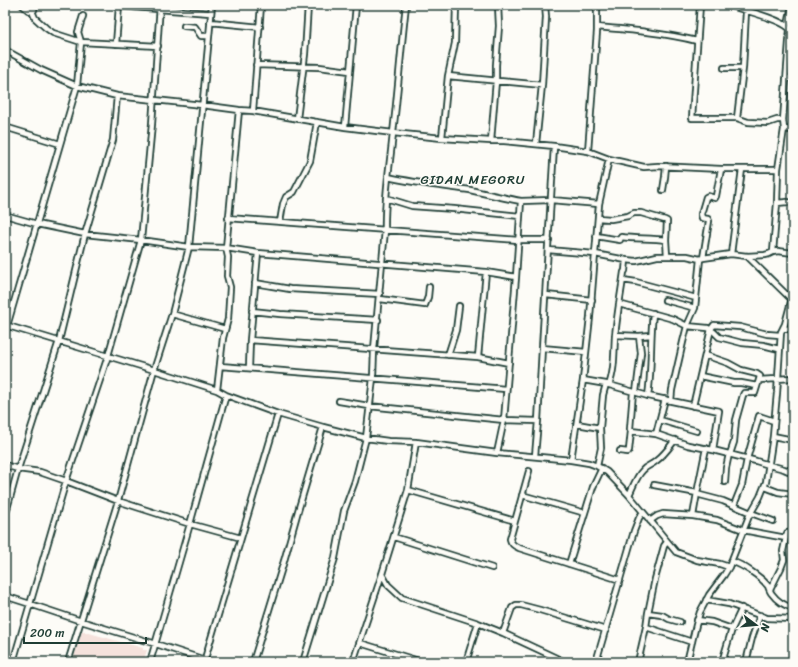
<svg xmlns="http://www.w3.org/2000/svg" width="798" height="667" viewBox="0 0 798 667" font-family="Sriracha,sans-serif">
	<style>
		.built { fill: #f5e2dc }
		.lines { fill: none; stroke-linecap: round; stroke-linejoin: round }
		.minor-casing { stroke: #1f3d34; stroke-width: 8 }
		.minor { stroke: #fdfcf7; stroke-width: 4.5 }
		.labels { text-anchor: middle; dominant-baseline: central; stroke-width: 3; stroke-linejoin: round; paint-order: stroke }
		.neighbourhood-label { font-size: 13px; letter-spacing: 1px; fill: #1f3d34; stroke: #fdfcf7 }
	</style>
	<rect width="100%" height="100%" fill="#fdfcf7"/>
	<filter id="ink" filterUnits="userSpaceOnUse"><feTurbulence type="fractalNoise" baseFrequency=".025" numOctaves="2"/><feDisplacementMap in="SourceGraphic" scale="8" xChannelSelector="R" yChannelSelector="G"/><feConvolveMatrix kernelMatrix="1 2 1 2 8 2 1 2 1" color-interpolation-filters="sRGB"/></filter>
	<g filter="url(#ink)">
		<path class="built" d="M 82,631 L 143,648 L 143,650 L 147,650 L 143,662 L 72,662 Z"/>
		<g class="lines">
			<g class="minor-casing">
				<path id="minor" d="M 22,5 L 28,10 L 31,11 L 34,10 L 35,5
					M 700,5 L 692,118 L 737,118 L 748,122 L 768,123 L 777,120 L 783,120
					M 119,6 L 210,13
					M 32,11 L 35,18 L 46,28 L 53,33 L 81,42 L 158,46
					M 210,22 L 260,27
					M 184,26 L 195,27 L 201,36 L 209,36
					M 788,26 L 792,5
					M 597,27 C 631,30 664,33 697,41
					M 116,44 L 119,6 L 117,5
					M 5,50 L 41,70 L 77,86 L 117,96 L 202,105 L 239,110 L 253,111 L 345,127 L 393,133 L 442,138 L 491,141 L 504,141 L 554,146 L 588,151 L 609,159 L 644,167 L 658,166 L 721,169 L 778,169 L 784,129 L 783,120 L 790,29 C 782,19 740,9 727,5
					M 256,65 L 319,67 L 350,71
					M 724,68 L 743,68
					M 448,76 L 542,85
					M 786,79 L 793,78
					M 253,111 L 261,5
					M 737,118 L 743,68 L 746,11
					M 297,119 L 305,54 L 308,5
					M 5,127 L 60,144
					M 345,127 L 356,5
					M 784,129 L 793,130
					M 442,138 L 448,76 L 455,43 L 456,5
					M 491,141 L 496,81 L 496,65 L 499,26 L 498,5
					M 536,144 L 542,85 L 546,17 L 545,5
					M 588,151 L 597,31 L 597,5
					M 388,177 C 415,183 442,186 470,190 C 487,194 504,198 521,201 L 516,277 L 504,420 L 497,453
					M 663,190 L 665,177 L 666,166
					M 386,198 L 412,206 L 454,209 L 520,216
					M 521,201 L 551,200 L 599,204
					M 777,203 L 787,202 L 793,203
					M 5,215 L 37,224 L 85,234 L 141,240 L 189,247 L 226,248 L 258,253 L 486,272 L 516,277
					M 228,218 L 518,240 L 549,240
					M 598,218 L 611,219 L 628,216 L 634,213 L 641,213 L 665,220 L 667,221 L 666,240 L 667,256
					M 280,222 L 283,204 L 286,197 L 294,192 L 310,161 L 317,122
					M 596,236 L 620,240 L 621,237 C 636,239 651,238 666,240
					M 548,250 L 595,254 L 626,260 L 636,261 L 657,256 L 687,256 L 700,259 L 703,258 L 731,254 L 747,256 L 765,255 L 769,254 L 773,252 L 778,251 L 793,253
					M 773,252 L 777,203 L 778,169
					M 731,254 L 742,169
					M 747,256 L 791,299
					M 703,258 L 709,221 L 708,219 L 702,218 L 701,214 L 706,197 L 708,196 L 715,198 L 716,196 L 721,169
					M 623,280 L 636,282 L 696,298
					M 255,283 L 290,289 L 380,294
					M 546,295 L 592,300
					M 380,299 L 425,305 L 428,297 L 429,287
					M 665,300 L 695,308
					M 619,304 L 673,319 L 687,326 L 708,328 L 714,332 L 719,337 L 742,343 L 763,345 L 779,349
					M 252,311 L 280,314 L 378,320
					M 172,314 L 225,329
					M 5,325 L 154,370 L 217,390 L 226,395 L 278,414 L 323,427 L 366,438 L 388,441 L 416,442 L 497,453 L 571,460 L 589,463 L 597,466 L 607,472 L 629,495 L 676,552 L 697,560 L 720,564 L 729,567
					M 783,328 L 793,330
					M 5,333 L 77,86 L 81,42 L 78,32 L 83,16
					M 615,335 L 639,336 L 651,335
					M 250,340 L 478,357 L 509,363
					M 542,348 L 586,352
					M 448,355 L 456,330 L 459,306
					M 705,355 L 728,363 L 741,370 L 757,374 L 760,376 L 759,380 L 755,393 L 744,393 L 743,395 L 736,420 L 734,442 L 730,454
					M 478,357 L 486,272
					M 220,366 L 506,389
					M 249,368 L 250,340 L 258,253
					M 700,376 L 734,383 L 741,383 L 757,386
					M 583,380 L 606,384 L 648,396 L 719,411 L 713,450
					M 759,380 L 793,378
					M 609,385 C 615,370 614,352 615,336 C 617,315 621,293 624,272 L 625,271 L 626,260
					M 217,390 L 223,338 L 228,319 L 230,287 L 227,276 L 228,257 L 226,248 L 239,110
					M 636,392 L 641,353 L 639,336
					M 648,396 C 652,369 650,341 653,313
					M 339,401 L 369,406 L 504,420 L 538,421
					M 671,401 L 672,390 L 683,342 L 687,326 L 695,308 L 696,298 L 700,259
					M 693,406 L 711,329 L 714,325 L 740,327 L 767,334 L 780,335
					M 660,420 L 697,431
					M 577,424 L 600,428
					M 631,431 L 656,434 L 688,445 L 713,450 L 756,461 L 769,465 L 784,469 L 793,473
					M 656,434 L 665,399
					M 773,436 L 793,440
					M 620,451 L 628,452 L 629,450 L 631,431 L 630,429 L 633,392
					M 535,456 L 538,421 L 542,348 L 554,146
					M 571,460 L 583,380 L 590,317 L 599,204 L 609,159
					M 5,465 L 18,469 L 40,472 L 66,481 L 118,501 L 190,524 L 241,538
					M 597,466 L 601,448 L 600,428 L 603,395 L 606,384
					M 529,471 L 510,539 C 511,544 514,546 519,548 L 620,580
					M 725,482 L 726,468 L 729,454
					M 654,485 L 697,493 L 700,495 L 723,501 L 751,513 L 773,521
					M 765,487 L 778,492 L 793,494
					M 408,490 L 515,521
					M 522,495 L 585,513
					M 629,495 C 633,487 636,477 643,470 C 646,466 652,465 656,461 C 664,455 669,448 675,440
					M 734,505 L 742,485 L 747,459 L 759,416 L 774,421
					M 5,516 L 18,469 L 59,341 L 85,234 L 113,140 L 117,96
					M 693,516 L 697,493 L 706,448
					M 650,521 L 657,516 L 663,514 L 693,516 L 717,520 L 743,530 L 786,538
					M 394,537 L 492,568
					M 731,561 C 743,565 760,576 768,586 C 769,589 770,592 772,594 C 777,601 786,606 793,608
					M 569,564 L 593,487 L 602,468
					M 382,574 L 388,585 L 402,598 L 478,623 L 503,633 L 565,662
					M 770,590 L 781,568 L 784,560 L 783,551 L 787,533 L 793,532
					M 5,596 L 30,604 L 81,621 L 156,644 L 211,662
					M 706,600 L 729,604 L 767,618 L 793,619
					M 648,613 L 662,615 L 669,619 L 680,622
					M 697,620 L 712,622 L 732,629
					M 646,627 L 692,642
					M 503,633 L 512,608 L 516,605 L 521,605 L 540,610 L 606,630
					M 360,643 L 422,662
					M 13,662 L 66,481 L 108,356 L 141,240 L 152,124 L 160,5
					M 68,662 L 118,501 L 154,370 L 172,314 L 189,247 L 212,5
					M 150,662 L 190,524 L 226,395
					M 204,662 L 278,414
					M 253,662 L 284,561 L 298,511 L 323,427
					M 303,662 L 335,558 L 344,511 L 355,481 L 366,438 L 373,378 L 374,349 L 385,230 C 384,197 390,165 393,133 C 398,90 401,48 406,5
					M 353,662 L 382,574 L 408,490 L 416,442
					M 466,662 L 478,623
					M 596,662 L 634,531 L 639,518 L 643,512
					M 638,662 L 646,627 L 648,613 L 655,579 L 664,546 L 667,542
					M 687,662 L 696,625 L 700,612 L 709,595 L 724,575 L 729,567 L 749,516 L 760,497 L 766,482 L 773,436 L 777,393 L 781,332 L 785,324 L 793,294
					M 722,662 L 732,629 L 742,608
					M 746,662 L 752,638 L 760,615
					M 792,662 L 793,654"/>
			</g>
			<use href="#minor" class="minor"/>
		</g>
	</g>
	<g class="labels">
		<g class="neighbourhood-label">
			<text x="473" y="179">GIDAN MEGORU</text>
		</g>
	</g>
	<rect width="798" height="667" fill="none" stroke="#fdfcf7" stroke-width="20"/>
	<rect x="10" y="10" width="778" height="647" fill="none" stroke="#1f3d34" stroke-width="1.5" filter="url(#ink)"/>
	<g transform="translate(756 625) rotate(106)" stroke="#fdfcf7" stroke-width="3" paint-order="stroke">
	<path d="M0-3L7 15L0 10L-7 15Z" fill="#1f3d34"/>
	<text y="-6" font-size="11" font-weight="bold" text-anchor="middle" fill="#1f3d34">N</text>
	</g>
	<path d="M24 637v6h122v-6" fill="none" stroke="#1f3d34" stroke-width="2"/>
	<text x="30" y="637" font-size="12" fill="#1f3d34" stroke="#fdfcf7" stroke-width="3" paint-order="stroke">200 m</text>
</svg>
